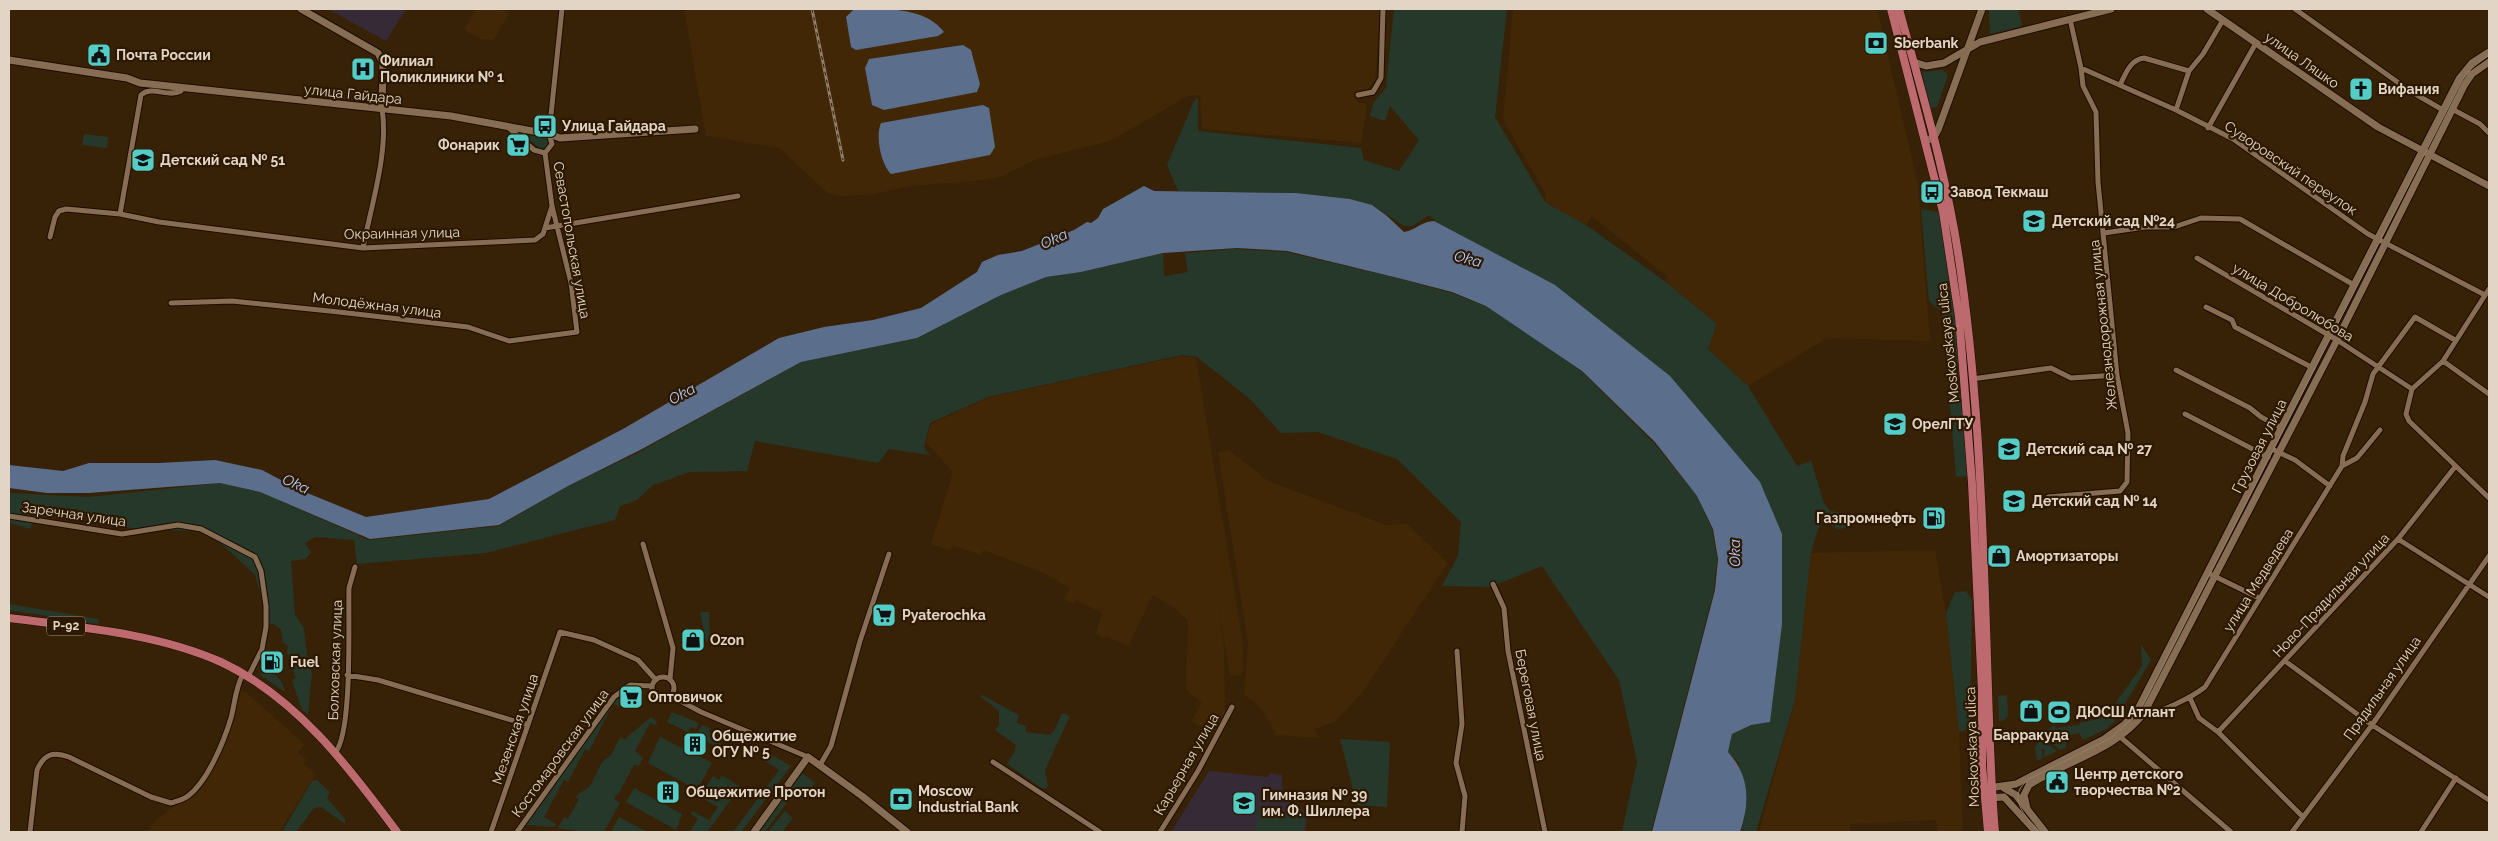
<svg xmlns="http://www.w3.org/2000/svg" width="2498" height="841" viewBox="0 0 2498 841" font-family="Raleway,sans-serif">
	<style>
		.built { fill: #412706 }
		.education { fill: #372a37 }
		.green { fill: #26382a }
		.water { fill: #5b6e8b }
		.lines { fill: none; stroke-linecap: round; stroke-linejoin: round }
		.street-casing { stroke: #1e0b00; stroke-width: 7 }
		.secondary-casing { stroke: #1e0b00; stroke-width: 9 }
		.primary-casing { stroke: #1e0b00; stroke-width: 9 }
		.street { stroke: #866d53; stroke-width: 5 }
		.secondary { stroke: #866d53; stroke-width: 7 }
		.primary { stroke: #bd6a6f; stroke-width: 8 }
		.tram { stroke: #917f6b; stroke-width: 1 }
		.rail-casing { stroke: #917f6b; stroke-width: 3 }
		.rail { stroke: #2d1901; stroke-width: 1; stroke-dasharray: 4; stroke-linecap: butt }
		.labels { text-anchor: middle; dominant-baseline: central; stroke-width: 4.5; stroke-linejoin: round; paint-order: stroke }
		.shield { fill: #2d1901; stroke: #ac9d8b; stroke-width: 1 }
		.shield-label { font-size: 12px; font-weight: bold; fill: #e3d5c6 }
		.poi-label { font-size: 14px; font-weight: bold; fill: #e3d5c6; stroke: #2d1901; text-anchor: start }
		.street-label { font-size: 14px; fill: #e3d5c6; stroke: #2d1901 }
		.water-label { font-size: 15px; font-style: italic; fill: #b3cdf6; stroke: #2d1901 }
	</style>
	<rect width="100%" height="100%" fill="#372208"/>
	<path class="built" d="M 476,9 L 501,9 L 509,13 L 494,40 L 481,39 L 464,30 Z
		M 684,9 L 1380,9 L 1375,80 L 1368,89 L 1358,91 L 1357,102 L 1367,104 L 1361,143 L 1202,129 L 1200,95 L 1188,96 L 1110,141 L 1037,159 L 1002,176 L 984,180 L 911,186 L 874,194 L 842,196 L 828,193 L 779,148 L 706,136 Z
		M 1513,9 L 1877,9 L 1918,185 L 1930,341 L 1827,338 L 1748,386 L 1708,349 L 1717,324 L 1666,282 L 1668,277 L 1592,216 L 1586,225 L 1546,203 L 1545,193 L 1503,120 Z
		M 1181,356 L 1196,358 L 1242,637 L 1244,668 L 1241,675 L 1230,676 L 1217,599 L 1224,646 L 1225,715 L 1215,734 L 1191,721 L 1202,703 L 1186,690 L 1188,620 L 1171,606 L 1153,595 L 1128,646 L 1106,636 L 1104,638 L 1096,634 L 1102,613 L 1076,600 L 1073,604 L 1064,599 L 1070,588 L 1044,573 L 983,550 L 981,555 L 953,545 L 950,551 L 931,544 L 953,472 L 926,442 L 931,424 L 987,398 Z
		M 1229,450 L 1268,481 L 1386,525 L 1407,524 L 1448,563 L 1361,694 L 1336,721 L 1315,729 L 1319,738 L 1276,735 L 1262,709 L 1244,694 L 1248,643 L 1218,452 Z
		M 1935,550 L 1946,613 L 1959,732 L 1963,832 L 1938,832 L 1936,820 L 1850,824 L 1850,832 L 1759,832 L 1795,700 L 1811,553 Z
		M 240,689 L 247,693 L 304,744 L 298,753 L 306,759 L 304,764 L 316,774 L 279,832 L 148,832 L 152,824 L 170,809 L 192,795 L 200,787 L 225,744 Z"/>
	<path class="education" d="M 328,9 L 406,9 L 386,41 Z
		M 1209,771 L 1268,777 L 1270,773 L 1282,775 L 1282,788 L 1286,796 L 1292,797 L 1307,815 L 1305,832 L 1171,832 Z"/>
	<path class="green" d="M 1394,9 L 1507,9 L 1495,117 L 1546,203 L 1586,225 L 1666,282 L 1717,324 L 1708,349 L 1748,386 L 1797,466 L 1811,461 L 1824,503 L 1830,511 L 1844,513 L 1847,528 L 1837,529 L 1825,520 L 1818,529 L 1811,553 L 1795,700 L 1756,832 L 1741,832 L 1745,817 L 1739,763 L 1728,752 L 1732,734 L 1751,725 L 1770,722 L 1782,534 L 1429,215 L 1413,226 L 1404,226 L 1372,205 L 1350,199 L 1296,193 L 1178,191 L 1167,165 L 1194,101 L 1198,97 L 1198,131 L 1361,148 L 1364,160 L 1399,171 L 1419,140 L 1390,106 L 1385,121 L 1370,116 L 1374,102 L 1386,88 Z
		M 1989,9 L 2018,9 L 2022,26 L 1990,34 Z
		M 1943,70 L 1948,75 L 1937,107 L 1930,108 L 1922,72 Z
		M 84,134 L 108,137 L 107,148 L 82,145 Z
		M 528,135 L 548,137 L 549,144 L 545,148 L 541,149 L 527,138 Z
		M 1921,209 L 1939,212 L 1955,313 L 1967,476 L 1956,477 L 1942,312 L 1929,301 Z
		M 1236,249 L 1286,252 L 1401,279 L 1451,293 L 1486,306 L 1512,322 L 1581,371 L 1654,443 L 1697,496 L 1712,529 L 1717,558 L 1714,590 L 1651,832 L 1622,832 L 1637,762 L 1619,680 L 1542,566 L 1490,587 L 1442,586 L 1458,556 L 1461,522 L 1397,459 L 1318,432 L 1281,433 L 1250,399 L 1197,357 L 1182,355 L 988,397 L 930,423 L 924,447 L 929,455 L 889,449 L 878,463 L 755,441 L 747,471 L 690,472 L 653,485 L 637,500 L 620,506 L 615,520 L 486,553 L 357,564 L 354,540 L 315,537 L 305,543 L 311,553 L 305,559 L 291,561 L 295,615 L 304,628 L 307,656 L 312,673 L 308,715 L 301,708 L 292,680 L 296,678 L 287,654 L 288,646 L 283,643 L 281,629 L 273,624 L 267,624 L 267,617 L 255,575 L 209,532 L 131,528 L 75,509 L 35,517 L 30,529 L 9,523 L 9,493 L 89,497 L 220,483 L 260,492 L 369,540 L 499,526 L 568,486 L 639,452 L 801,362 L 917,338 L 1001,295 L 1046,277 L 1081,272 L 1163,253 L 1164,276 L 1188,272 L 1185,253 Z
		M 1966,591 L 1972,600 L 1970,729 L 1959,732 L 1946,613 L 1955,592 Z
		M 9,604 L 99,619 L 98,624 L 9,610 Z
		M 700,612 L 709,612 L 710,640 L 706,641 Z
		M 2141,644 L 2151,660 L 2114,722 L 2108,728 L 2083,740 L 2079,733 C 2068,736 2057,738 2048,730 L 2054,725 L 2056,728 L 2079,725 L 2081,722 L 2094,720 L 2107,715 L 2142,666 Z
		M 261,673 C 277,673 281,677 285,692 L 260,675 Z
		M 982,695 L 1019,715 L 1017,723 L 1026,726 L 1026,732 L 1050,735 L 1054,731 L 1062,713 L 1070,716 L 1045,770 L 1048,787 L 1043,789 L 1007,764 L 1015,751 L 1016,745 L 995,730 L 999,725 L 999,711 L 980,696 Z
		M 2007,695 L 2008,716 L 2004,720 L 1999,721 L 1998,696 Z
		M 617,698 L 623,702 L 620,707 L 614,704 L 612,706 L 589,751 L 585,749 L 568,782 L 564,780 L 544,817 L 556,824 L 554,827 L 525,825 Z
		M 672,712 L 699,723 L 696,729 L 691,727 L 688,732 L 667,722 Z
		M 651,717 L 657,722 L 656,725 L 650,723 L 635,751 L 643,758 L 639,766 L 634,765 L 618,795 L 616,794 L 614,799 L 620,803 L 604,832 L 584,832 L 558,828 L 564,817 L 568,819 L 579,799 L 575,797 L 590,786 L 602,762 L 611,755 L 620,738 L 625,739 Z
		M 702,725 L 710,728 L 709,732 L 717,736 L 715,741 L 722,744 L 714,759 L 713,758 L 718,747 L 696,737 Z
		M 2046,731 L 2049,734 L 2066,739 L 2066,748 L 2060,750 L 2043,736 Z
		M 660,737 L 712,763 L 697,790 L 648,763 Z
		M 1340,739 L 1390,742 L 1387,807 L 1357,805 Z
		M 2041,739 L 2057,751 L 2043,758 L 2045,749 L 2042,749 L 2042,759 L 2037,760 L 2035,747 Z
		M 770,754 L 791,766 L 741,832 L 733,832 L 779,770 L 765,761 Z
		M 802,773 L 815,783 L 802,800 L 790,790 Z
		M 722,775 L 740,787 L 707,832 L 690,832 L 698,818 L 691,814 L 692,811 L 709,820 L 718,807 L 700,797 L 713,776 L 719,780 Z
		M 317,780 L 330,792 L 327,798 L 345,819 L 345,824 L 321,807 L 314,808 L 296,832 L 282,832 L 312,781 Z
		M 634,788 L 682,814 L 676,830 L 626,802 Z
		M 786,794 L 791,797 L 765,832 L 759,832 Z
		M 1258,808 L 1305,816 L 1303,832 L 1255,832 Z
		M 785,811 L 793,818 L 782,832 L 768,832 Z
		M 619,817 L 648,832 L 611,832 Z"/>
	<path class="water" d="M 854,9 C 884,9 925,6 944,32 L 938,36 L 856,50 L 851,47 L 846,17 Z
		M 963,45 L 971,50 L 980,84 L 977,92 L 884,110 L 872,105 L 865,68 L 869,59 Z
		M 983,105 L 989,108 L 995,147 L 990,155 L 891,174 C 881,164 875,136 881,123 Z
		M 1144,186 L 1154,191 L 1296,193 L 1350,199 L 1372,205 L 1387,216 L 1404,232 C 1416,230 1422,221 1434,221 L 1555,285 L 1670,376 L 1760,482 L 1782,534 L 1782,624 L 1770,722 L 1751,725 L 1732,734 L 1728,752 C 1750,776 1750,803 1740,832 L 1652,832 L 1715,590 L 1718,559 L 1713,529 L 1697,496 L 1655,442 L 1582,371 L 1486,306 L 1452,292 L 1402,279 L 1287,251 L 1237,248 L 1163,253 L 1081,272 L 1046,277 L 1001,295 L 917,338 L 801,362 L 642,449 L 568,486 L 499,525 L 370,539 L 260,492 L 220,483 L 89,493 L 47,493 L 9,488 L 9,465 L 63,471 L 89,463 L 159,463 L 215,460 L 262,470 L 300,490 L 366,517 L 489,499 L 623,429 L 779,338 L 824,327 L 873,320 L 921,308 L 977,272 L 982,262 L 998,255 L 1022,251 L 1074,230 L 1087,222 L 1091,223 L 1098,218 L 1103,209 Z"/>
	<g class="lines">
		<g class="street-casing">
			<path id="street" d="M 2295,9 L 2410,91 L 2443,110
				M 2081,68 L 2176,110 L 2233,139 L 2368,234 L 2485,295
				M 2120,85 C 2126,73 2130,60 2144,58 L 2189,71
				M 1358,95 L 1373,92 L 1381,78 L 1383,9
				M 2452,109 L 2480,124 L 2489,133
				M 2176,110 L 2189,71 L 2203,54 L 2223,20
				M 509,128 L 534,150 L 545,153 L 552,144 L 549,134 L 562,9
				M 2208,128 L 2256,43
				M 120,214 L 141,95 C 152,85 168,98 181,91 L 181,88
				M 545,228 L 738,196
				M 2104,233 L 2145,227 L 2174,227 L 2201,218 L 2240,219 L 2354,285
				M 50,237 L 55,217 L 59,211 L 66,209 L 120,214 L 159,222 L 363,248 L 535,240 L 543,234 L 552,206
				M 363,248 C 371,206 389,151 382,109
				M 2197,258 L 2337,340 L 2412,389
				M 2489,289 L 2443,361 L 2412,389 L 2406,414 L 2409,421 L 2489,498
				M 171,303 L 232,301 L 339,312 L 468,327 L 509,341 L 577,332 L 571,283 L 552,206 L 545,153
				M 2206,307 L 2232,320 L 2235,327 L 2313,368
				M 2443,361 L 2489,394
				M 2176,370 L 2250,408 L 2261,417 L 2282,428
				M 1972,379 L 2051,368 L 2071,378 L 2117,375
				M 2185,414 L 2268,457
				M 2272,449 L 2295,460 L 2330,486
				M 2342,466 L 2343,456 L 2365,402 L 2373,374 L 2415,317 L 2455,340
				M 2048,497 L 2120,491 L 2127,482 L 2128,433 L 2117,375 L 2098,182 L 2096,112 L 2083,86 L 2081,68 L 2070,19
				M 9,516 L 122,534 L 178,525 L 201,529 L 255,557 L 261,571 L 266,606 L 266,627 L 262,649 L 248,677
				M 2398,539 L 2489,597
				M 643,544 L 673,648 L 670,679
				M 2208,573 L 2259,598
				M 1493,584 L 1504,608 L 1508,651 L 1545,832
				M 1457,651 L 1462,724 L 1456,763 L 1465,796 L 1462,832
				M 2285,661 L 2372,725 L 2489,800
				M 347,675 L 378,680 L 528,725
				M652 688a11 11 0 1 1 22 0a11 11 0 1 1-22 0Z
				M 671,696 L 701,712 L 808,757
				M 2190,698 L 2199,718 L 2218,732 L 2303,817
				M 2142,712 C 2154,718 2195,695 2205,687 L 2342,466 L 2357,458 L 2380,430
				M 2218,732 L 2398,539 L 2455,467
				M 2118,735 L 2231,832
				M 335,753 C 353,733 348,619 349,588 L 355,567
				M 993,762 L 1100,832
				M 820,765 L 831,746 L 860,641 L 889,554
				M 30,832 L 37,770 C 44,754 53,751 69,757 L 151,797 L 171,803 C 176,801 183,800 188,796 C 208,781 224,741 231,718 C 235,703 235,689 243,674
				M 491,832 L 560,632 L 594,640 L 638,660 L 656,680
				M 517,832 L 614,697 L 630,685 L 652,686
				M 1160,832 L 1198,771 L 1232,707
				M 2292,832 L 2372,725 L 2489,556
				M 2421,832 L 2456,778"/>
		</g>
		<g class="secondary-casing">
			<path id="secondary" d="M 301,9 L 378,53 L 383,63 L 382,109
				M 2207,9 L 2378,127 L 2489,186
				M 9,60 L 127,78 L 140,83 L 451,116 L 549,134 L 560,138 L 695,129
				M 1914,62 L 1926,66 L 1944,63 L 1980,42 L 2111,9
				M 1926,141 L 1934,137 L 1938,130 L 1982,9
				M 1988,788 L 2016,784 L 2104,739 L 2125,724 L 2138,709 L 2459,79 L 2472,63 L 2489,52
				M 2004,788 L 2016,795 L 2045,832
				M 1988,798 L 2004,797 L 2036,832
				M 2027,808 L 2024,795 L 2029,785 C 2067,760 2115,751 2144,713 L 2337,340 L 2465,84 L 2472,74 L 2489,62
				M 754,832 L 808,757 L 862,796 L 907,832"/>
		</g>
		<g class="primary-casing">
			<path id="primary" d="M 1891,9 L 1943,212 L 1959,317 L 1972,483 L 1982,691 L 1982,765 L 1988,832
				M 1899,9 C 1923,96 1949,183 1961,273 C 1979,399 1983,529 1987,657 C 1989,716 1990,774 1995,832
				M 9,618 C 78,627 156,633 221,662 C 296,697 349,767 397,832"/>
		</g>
		<use href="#street" class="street"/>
		<use href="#secondary" class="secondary"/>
		<use href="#primary" class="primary"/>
		<path class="tram" d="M 2039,832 C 2025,816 2004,795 2031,778 L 2111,738 L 2139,712 L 2462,81 L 2467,72 L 2489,55"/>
		<g class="rail-casing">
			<path id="rail" d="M 812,9 L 843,160"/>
		</g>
		<use href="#rail" class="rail"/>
	</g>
	<defs>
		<g id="bank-square" transform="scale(1.25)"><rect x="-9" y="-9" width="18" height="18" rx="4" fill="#54cdc7" stroke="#2d1901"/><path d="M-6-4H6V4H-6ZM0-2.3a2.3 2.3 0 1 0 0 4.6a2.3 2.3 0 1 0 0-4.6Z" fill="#111"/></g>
		<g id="civic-square" transform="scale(1.25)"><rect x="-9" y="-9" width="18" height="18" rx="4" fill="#54cdc7" stroke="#2d1901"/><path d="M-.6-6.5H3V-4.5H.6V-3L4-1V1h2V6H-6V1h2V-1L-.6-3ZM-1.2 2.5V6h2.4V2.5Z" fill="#111"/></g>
		<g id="hospital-square" transform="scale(1.25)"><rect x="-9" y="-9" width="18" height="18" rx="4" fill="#54cdc7" stroke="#2d1901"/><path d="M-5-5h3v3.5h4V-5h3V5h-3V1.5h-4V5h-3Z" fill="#111"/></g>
		<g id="church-square" transform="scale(1.25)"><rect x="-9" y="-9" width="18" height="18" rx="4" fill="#54cdc7" stroke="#2d1901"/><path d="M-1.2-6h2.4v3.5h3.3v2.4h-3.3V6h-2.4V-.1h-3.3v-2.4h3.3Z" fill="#111"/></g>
		<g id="bus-square" transform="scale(1.25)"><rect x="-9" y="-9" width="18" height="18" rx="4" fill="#54cdc7" stroke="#2d1901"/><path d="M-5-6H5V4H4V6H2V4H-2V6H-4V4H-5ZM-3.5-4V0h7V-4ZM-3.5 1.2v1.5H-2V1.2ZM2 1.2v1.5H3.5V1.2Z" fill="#111"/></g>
		<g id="supermarket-square" transform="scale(1.25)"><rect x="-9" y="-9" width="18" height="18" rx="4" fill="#54cdc7" stroke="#2d1901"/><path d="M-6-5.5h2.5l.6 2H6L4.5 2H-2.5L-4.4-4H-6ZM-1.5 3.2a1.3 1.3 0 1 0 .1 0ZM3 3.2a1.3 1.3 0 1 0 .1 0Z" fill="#111"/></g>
		<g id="school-square" transform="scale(1.25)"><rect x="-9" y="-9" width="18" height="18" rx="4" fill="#54cdc7" stroke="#2d1901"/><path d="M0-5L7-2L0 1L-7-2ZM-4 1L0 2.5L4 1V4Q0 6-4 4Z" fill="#111"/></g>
		<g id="university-square" transform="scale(1.25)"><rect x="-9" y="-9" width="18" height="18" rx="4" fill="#54cdc7" stroke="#2d1901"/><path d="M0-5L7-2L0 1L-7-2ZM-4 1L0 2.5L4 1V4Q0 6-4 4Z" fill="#111"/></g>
		<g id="fuel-square" transform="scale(1.25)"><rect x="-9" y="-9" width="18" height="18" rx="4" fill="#54cdc7" stroke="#2d1901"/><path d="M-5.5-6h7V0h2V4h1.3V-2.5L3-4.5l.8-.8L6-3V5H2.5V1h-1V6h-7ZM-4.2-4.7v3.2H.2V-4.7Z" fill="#111"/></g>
		<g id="shop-square" transform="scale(1.25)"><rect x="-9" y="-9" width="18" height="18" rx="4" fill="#54cdc7" stroke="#2d1901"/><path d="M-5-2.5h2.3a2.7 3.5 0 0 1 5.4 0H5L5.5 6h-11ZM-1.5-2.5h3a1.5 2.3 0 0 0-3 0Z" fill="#111"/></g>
		<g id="stadium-square" transform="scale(1.25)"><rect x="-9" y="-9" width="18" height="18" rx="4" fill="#54cdc7" stroke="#2d1901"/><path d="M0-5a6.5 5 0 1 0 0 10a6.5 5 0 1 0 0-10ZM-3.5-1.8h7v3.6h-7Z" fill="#111"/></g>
		<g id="building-square" transform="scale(1.25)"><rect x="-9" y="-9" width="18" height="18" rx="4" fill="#54cdc7" stroke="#2d1901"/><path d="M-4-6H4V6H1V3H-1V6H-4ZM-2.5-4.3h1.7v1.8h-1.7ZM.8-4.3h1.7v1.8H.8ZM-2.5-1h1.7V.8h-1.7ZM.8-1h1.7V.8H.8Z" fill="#111"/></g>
	</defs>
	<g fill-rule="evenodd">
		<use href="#bank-square" x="1876" y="43"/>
		<use href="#civic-square" x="99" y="55"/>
		<use href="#hospital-square" x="363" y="69"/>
		<use href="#church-square" x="2361" y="89"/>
		<use href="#bus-square" x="545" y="126"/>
		<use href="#supermarket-square" x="518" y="145"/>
		<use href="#school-square" x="143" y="160"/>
		<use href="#bus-square" x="1932" y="192"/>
		<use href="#school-square" x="2034" y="221"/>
		<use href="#university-square" x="1895" y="424"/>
		<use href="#school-square" x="2009" y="449"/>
		<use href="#school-square" x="2014" y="501"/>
		<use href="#fuel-square" x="1934" y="518"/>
		<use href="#shop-square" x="1999" y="556"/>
		<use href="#supermarket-square" x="884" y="615"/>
		<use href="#shop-square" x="693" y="640"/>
		<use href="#fuel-square" x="272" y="662"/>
		<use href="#supermarket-square" x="631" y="697"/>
		<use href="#shop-square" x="2031" y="711"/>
		<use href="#stadium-square" x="2059" y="712"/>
		<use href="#building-square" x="695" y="744"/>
		<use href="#civic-square" x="2057" y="782"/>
		<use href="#building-square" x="668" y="792"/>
		<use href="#bank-square" x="901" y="799"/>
		<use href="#school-square" x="1244" y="803"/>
	</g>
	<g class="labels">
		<rect class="shield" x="47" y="616.5" width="38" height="19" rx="4"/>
		<g class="shield-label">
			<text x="66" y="626">Р-92</text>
		</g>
		<g class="poi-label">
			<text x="1894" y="43">Sberbank</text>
			<text x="116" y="55">Почта России</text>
			<text x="380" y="61">Филиал<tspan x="380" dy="16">Поликлиники № 1</tspan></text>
			<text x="2378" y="89">Вифания</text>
			<text x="562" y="126">Улица Гайдара</text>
			<text x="500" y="145" text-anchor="end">Фонарик</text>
			<text x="160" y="160">Детский сад № 51</text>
			<text x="1950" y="192">Завод Текмаш</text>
			<text x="2052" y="221">Детский сад №24</text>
			<text x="1912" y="424">ОрелГТУ</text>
			<text x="2026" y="449">Детский сад № 27</text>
			<text x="2032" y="501">Детский сад № 14</text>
			<text x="1916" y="518" text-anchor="end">Газпромнефть</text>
			<text x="2016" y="556">Амортизаторы</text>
			<text x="902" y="615">Pyaterochka</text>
			<text x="710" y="640">Ozon</text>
			<text x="290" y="662">Fuel</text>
			<text x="648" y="697">Оптовичок</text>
			<text x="2076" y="712">ДЮСШ Атлант</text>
			<text x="2031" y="735" text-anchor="middle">Барракуда</text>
			<text x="712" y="736">Общежитие<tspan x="712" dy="16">ОГУ № 5</tspan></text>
			<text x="2074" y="774">Центр детского<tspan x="2074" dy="16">творчества №2</tspan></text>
			<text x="918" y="791">Moscow<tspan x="918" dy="16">Industrial Bank</tspan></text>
			<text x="686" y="792">Общежитие Протон</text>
			<text x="1262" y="795">Гимназия № 39<tspan x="1262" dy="16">им. Ф. Шиллера</tspan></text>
		</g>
		<g class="street-label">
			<text transform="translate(2302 60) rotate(35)">улица Ляшко</text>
			<text transform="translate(353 94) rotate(6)">улица Гайдара</text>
			<text transform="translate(2291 168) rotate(34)">Суворовский переулок</text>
			<text transform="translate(402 233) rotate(-1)">Окраинная улица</text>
			<text transform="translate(572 240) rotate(80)">Севастопольская улица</text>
			<text transform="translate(2293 302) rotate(31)">улица Добролюбова</text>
			<text transform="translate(377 305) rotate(7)">Молодёжная улица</text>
			<text transform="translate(2103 325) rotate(-96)">Железнодорожная улица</text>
			<text transform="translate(1948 343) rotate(-96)">Moskovskaya ulica</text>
			<text transform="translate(2259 446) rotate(-63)">Грузовая улица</text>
			<text transform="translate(74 514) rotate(8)">Заречная улица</text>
			<text transform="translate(2258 580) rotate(-58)">улица Медведева</text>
			<text transform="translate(2331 595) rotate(-47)">Ново-Прядильная улица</text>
			<text transform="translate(335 660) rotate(-88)">Болховская улица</text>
			<text transform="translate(2382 688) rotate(-55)">Прядильная улица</text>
			<text transform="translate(1531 705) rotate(79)">Береговая улица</text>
			<text transform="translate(515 729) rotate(-71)">Мезенская улица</text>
			<text transform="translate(1972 747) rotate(-92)">Moskovskaya ulica</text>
			<text transform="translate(560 753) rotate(-54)">Костомаровская улица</text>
			<text transform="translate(1186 764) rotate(-60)">Карьерная улица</text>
		</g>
		<g class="water-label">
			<text transform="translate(1054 239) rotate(-24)">Oka</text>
			<text transform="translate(1468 259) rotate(15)">Oka</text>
			<text transform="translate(682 394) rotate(-29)">Oka</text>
			<text transform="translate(296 484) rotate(25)">Oka</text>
			<text transform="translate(1735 553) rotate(-91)">Oka</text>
		</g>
	</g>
	<rect width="2498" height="841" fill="none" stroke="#e3d5c6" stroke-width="20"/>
</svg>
